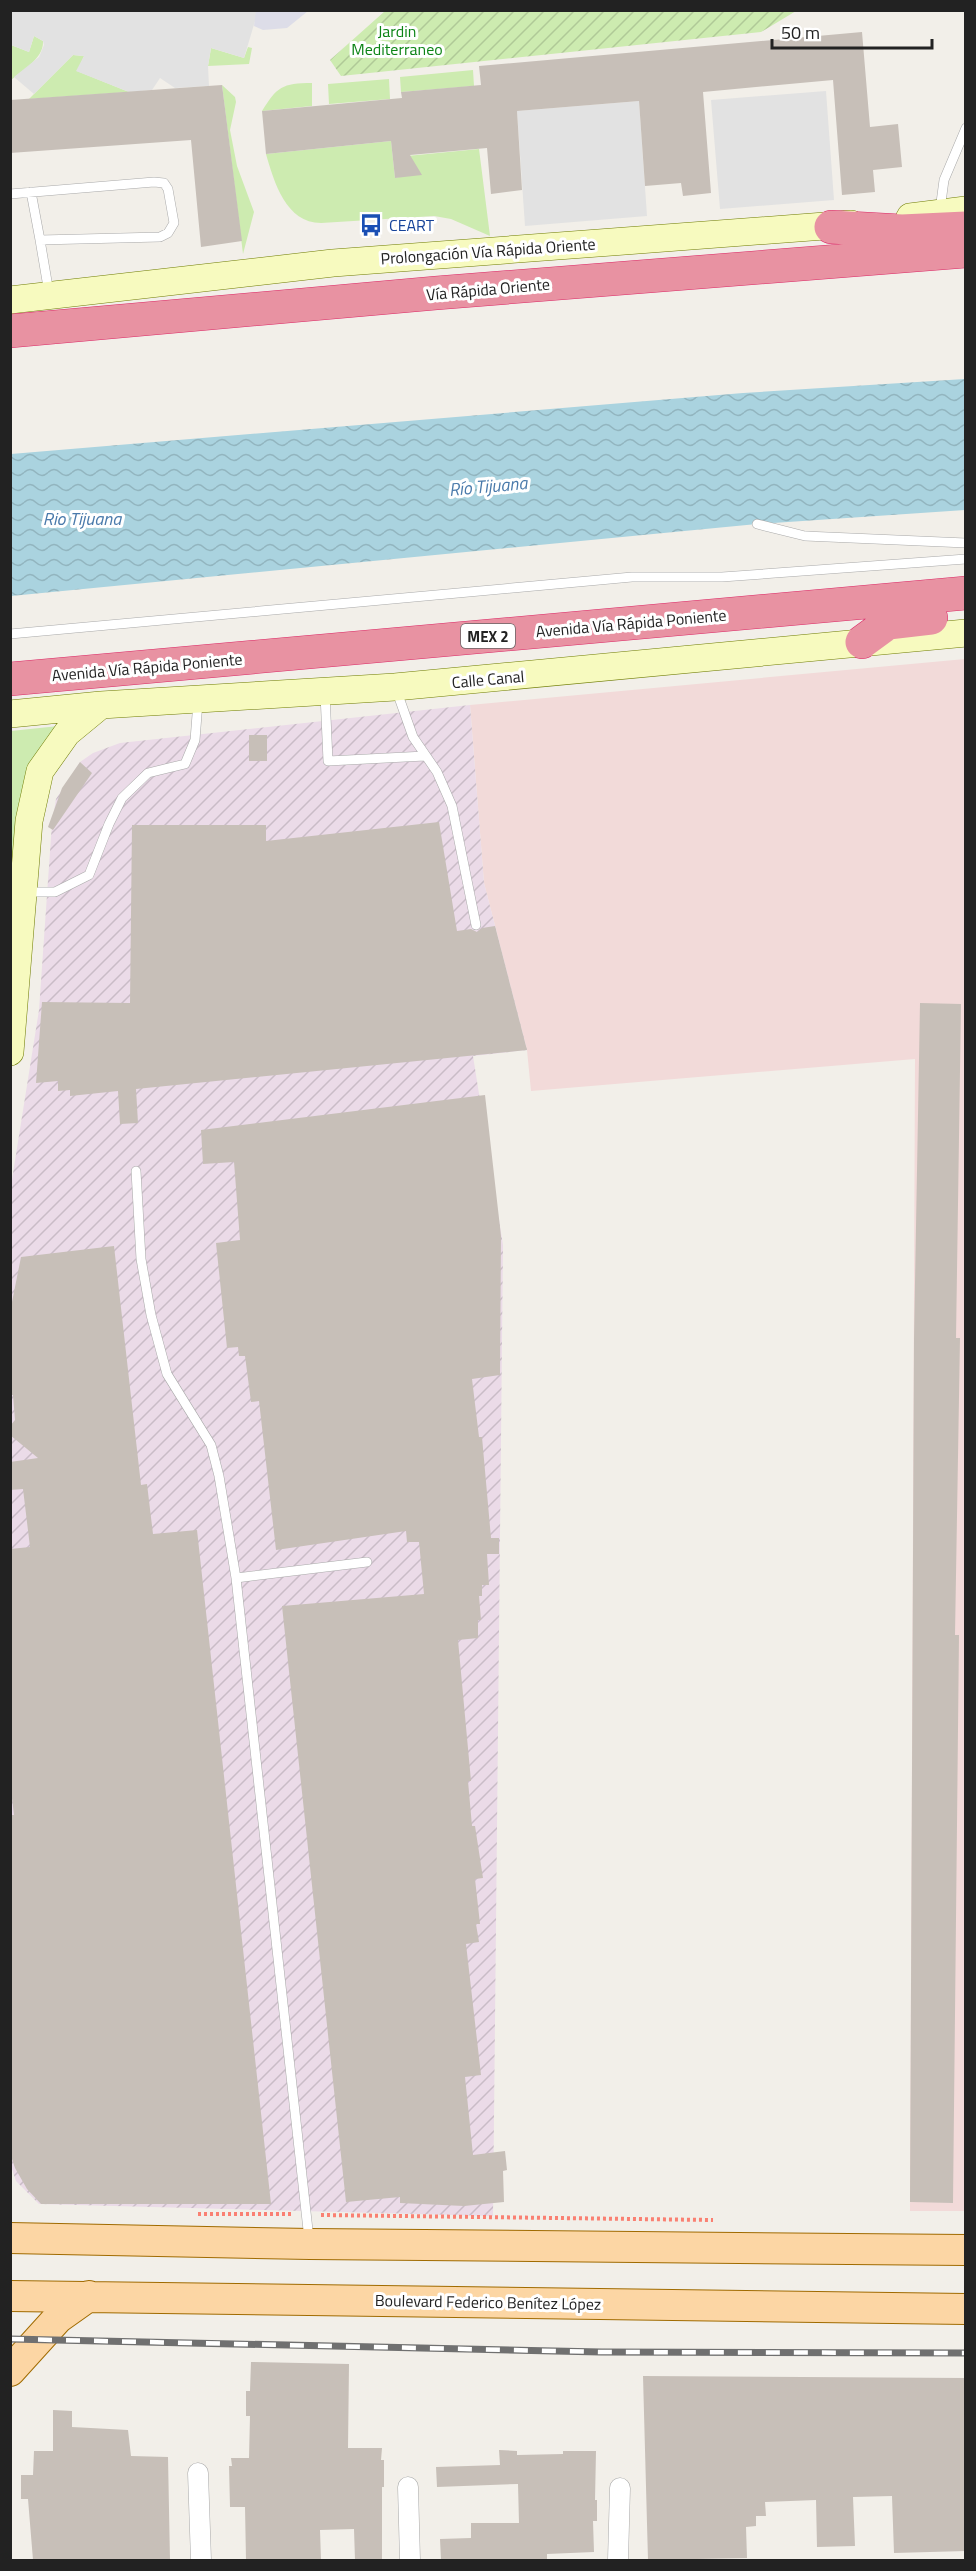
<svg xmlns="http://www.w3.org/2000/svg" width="976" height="2571" viewBox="0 0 976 2571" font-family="'Titillium Web',sans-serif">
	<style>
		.commercial { fill: #f2dad9 }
		.industrial { fill: url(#industrial-furrows) }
		.grass { fill: #cdebb0 }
		.garden { fill: url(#garden-furrows) }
		.parking { fill: #e2e2e2 }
		.plaza { fill: #dddde8 }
		.water { fill: url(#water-waves) }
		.building { fill: #c7bfb8 }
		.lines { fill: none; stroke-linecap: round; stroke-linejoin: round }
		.lane-casing { stroke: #a9a9a9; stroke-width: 10 }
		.street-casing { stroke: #a9a9a9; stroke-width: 21 }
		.secondary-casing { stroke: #707d05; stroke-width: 28 }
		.primary-casing { stroke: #a06b00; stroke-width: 32 }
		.highway-casing { stroke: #dc2a67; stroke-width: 34 }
		.path { stroke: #fa8072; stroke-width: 4; stroke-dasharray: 3 3; stroke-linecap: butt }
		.lane { stroke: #fff; stroke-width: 9 }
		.street { stroke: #fff; stroke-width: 20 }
		.secondary { stroke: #f7fabf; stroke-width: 27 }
		.primary { stroke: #fcd6a4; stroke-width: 30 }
		.highway { stroke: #e892a2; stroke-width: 33 }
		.rail-casing { stroke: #707070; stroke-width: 7 }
		.rail { stroke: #fff; stroke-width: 4.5; stroke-dasharray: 14; stroke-linecap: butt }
		.labels { text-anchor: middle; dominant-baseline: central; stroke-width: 6; stroke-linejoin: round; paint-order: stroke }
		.shield { fill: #fff; stroke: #646464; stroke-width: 1.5 }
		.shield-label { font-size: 15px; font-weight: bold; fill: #222 }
		.park-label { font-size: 16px; fill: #0c8416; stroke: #fff }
		.transit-label { font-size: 16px; fill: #164399; stroke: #fff; text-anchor: start }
		.street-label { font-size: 16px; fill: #222; stroke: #fff }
		.water-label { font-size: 18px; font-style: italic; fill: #4a7aab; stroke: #fff }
	</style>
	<defs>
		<pattern id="industrial-furrows" width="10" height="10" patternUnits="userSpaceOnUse" patternTransform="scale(1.5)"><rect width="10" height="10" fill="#ebdbe8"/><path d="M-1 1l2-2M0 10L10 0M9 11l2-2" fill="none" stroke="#c9bcc7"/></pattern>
		<pattern id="garden-furrows" width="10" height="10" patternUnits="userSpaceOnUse" patternTransform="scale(1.5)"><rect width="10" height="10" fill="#cdebb0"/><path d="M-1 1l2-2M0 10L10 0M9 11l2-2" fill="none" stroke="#b0c997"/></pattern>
		<pattern id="water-waves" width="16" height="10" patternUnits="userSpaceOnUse" patternTransform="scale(1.5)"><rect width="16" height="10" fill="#aad3df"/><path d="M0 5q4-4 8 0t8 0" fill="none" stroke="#92b5bf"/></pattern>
	</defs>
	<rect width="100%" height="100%" fill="#f2efe9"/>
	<path class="commercial" d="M 965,659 L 965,2211 L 910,2211 L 915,1059 L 531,1091 L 527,1050 L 484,883 L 470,705 Z"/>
	<path class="industrial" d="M 470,705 L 484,883 L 527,1050 L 473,1056 L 503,1245 L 493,2216 L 39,2204 L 16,2181 L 11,2166 L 10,1192 L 39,1010 L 52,823 L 56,799 L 80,762 L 93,753 L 120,743 Z"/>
	<path class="grass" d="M 34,36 L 43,41 C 44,58 23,70 11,80 L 11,45 L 29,52 Z
		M 248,47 L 252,48 L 249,64 L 208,66 L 211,48 L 244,58 Z
		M 73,55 L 84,56 L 77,71 L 129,92 L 29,99 Z
		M 473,70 L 474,86 L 401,92 L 400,77 Z
		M 389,79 L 390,99 L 329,104 L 328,84 Z
		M 312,83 L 312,106 L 262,111 C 277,87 282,83 312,83 Z
		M 222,85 L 235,97 L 236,102 L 230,130 L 237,166 L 254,212 L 243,254 Z
		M 391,141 L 395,178 L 399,177 L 407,156 L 479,149 L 490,236 L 451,219 L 434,216 L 321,223 C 286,223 274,182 266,154 Z
		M 68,725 L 57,736 L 11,975 L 11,731 Z"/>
	<path class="garden" d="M 385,11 L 385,10 L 796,11 L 761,32 L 341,76 L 330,60 Z"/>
	<path class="parking" d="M 11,11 L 256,10 L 258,11 L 244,58 L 211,48 L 208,66 L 209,86 L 175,88 L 160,78 L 152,90 L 129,92 L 76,71 L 84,56 L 73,55 L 34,94 L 14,77 L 39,57 L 44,45 L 43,41 L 34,36 L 29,52 L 11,45 Z
		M 826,91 L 834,200 L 720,209 L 711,100 Z
		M 639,101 L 647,216 L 525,226 L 517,111 Z"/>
	<path class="plaza" d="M 256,11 L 308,11 L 287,28 L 263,30 L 254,26 Z"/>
	<path class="water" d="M 965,379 L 965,510 L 757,524 L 11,596 L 11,454 L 743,393 Z"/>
	<path class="building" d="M 862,32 L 870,127 L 898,124 L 902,167 L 873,170 L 875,192 L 842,195 L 833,80 L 703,92 L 711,193 L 683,196 L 681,183 L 645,186 L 639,101 L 517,111 L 522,190 L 491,194 L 487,148 L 410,155 L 422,175 L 395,178 L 391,141 L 266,154 L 262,111 L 402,98 L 401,92 L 481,85 L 479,66 Z
		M 222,85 L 242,241 L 201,247 L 191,140 L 10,153 L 10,100 Z
		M 249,735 L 267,735 L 267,761 L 249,761 Z
		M 80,762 L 92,773 L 53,830 L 48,827 L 62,788 Z
		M 439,822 L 457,931 L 471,929 L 477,932 L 482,928 L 495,926 L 527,1050 L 136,1089 L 138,1123 L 120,1124 L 118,1091 L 70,1096 L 70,1090 L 58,1091 L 58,1081 L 36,1083 L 42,1002 L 130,1003 L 132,825 L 266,825 L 266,841 Z
		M 920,1003 L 961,1004 L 956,1338 L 960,1338 L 955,1635 L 959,1635 L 953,2203 L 910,2202 L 914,1339 Z
		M 485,1095 L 501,1236 L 500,1375 L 472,1379 L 479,1437 L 482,1437 L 491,1538 L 499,1538 L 499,1554 L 487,1554 L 489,1585 L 482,1585 L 482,1596 L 479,1596 L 481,1620 L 478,1620 L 478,1638 L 458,1640 L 471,1781 L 468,1781 L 472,1826 L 475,1826 L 483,1878 L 475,1879 L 480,1924 L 476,1924 L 479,1942 L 466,1944 L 481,2075 L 465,2077 L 473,2155 L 505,2151 L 507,2170 L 503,2171 L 504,2202 L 464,2206 L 400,2203 L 400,2197 L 346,2202 L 282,1606 L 424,1594 L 419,1542 L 407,1542 L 406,1531 L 276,1550 L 259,1401 L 251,1402 L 245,1356 L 239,1356 L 238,1347 L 227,1348 L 216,1243 L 240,1240 L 234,1162 L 203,1164 L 201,1130 Z
		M 114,1246 L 141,1485 L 147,1484 L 153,1534 L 197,1530 L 271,2204 L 41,2204 L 27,2189 L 15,2168 L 10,2153 L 10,1815 L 14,1815 L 10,1782 L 10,1549 L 30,1547 L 23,1489 L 10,1490 L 10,1462 L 38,1458 L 10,1435 L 10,1426 L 15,1420 L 13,1395 L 10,1395 L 10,1312 L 21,1257 Z
		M 251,2362 L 349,2364 L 348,2448 L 382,2448 L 381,2460 L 384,2460 L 384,2487 L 382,2487 L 382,2560 L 355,2560 L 354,2529 L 320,2530 L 321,2560 L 246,2560 L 245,2507 L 230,2507 L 229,2466 L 232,2466 L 231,2458 L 249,2458 L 250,2416 L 246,2416 L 246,2391 L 250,2391 Z
		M 643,2376 L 966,2378 L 966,2551 L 894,2553 L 892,2496 L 853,2497 L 855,2546 L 817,2547 L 816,2500 L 765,2502 L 766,2516 L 756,2516 L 756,2526 L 746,2527 L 747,2558 L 648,2560 Z
		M 53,2410 L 72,2411 L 72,2427 L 128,2430 L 131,2456 L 168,2457 L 170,2560 L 33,2560 L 28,2499 L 21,2499 L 21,2475 L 33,2475 L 34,2451 L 53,2451 Z
		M 499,2450 L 517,2451 L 517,2455 L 563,2454 L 563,2451 L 596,2451 L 595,2500 L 597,2500 L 597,2521 L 593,2521 L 594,2552 L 547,2554 L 547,2559 L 543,2560 L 441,2560 L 440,2539 L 471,2538 L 471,2523 L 519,2523 L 518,2484 L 437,2487 L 436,2467 L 500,2465 Z"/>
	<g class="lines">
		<g class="lane-casing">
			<path id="lane" d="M 10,194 L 154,182 L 164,183 L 168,189 L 174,223 L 168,233 L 160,237 L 40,240 L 31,192
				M 940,210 L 944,180 L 966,128
				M 40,240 L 49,293
				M 757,524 L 805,536 L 966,543
				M 10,634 L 632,577 L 722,577 L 966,559
				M 396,689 L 413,737 L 437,772 L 452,806 L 476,925
				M 325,694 L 328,761 L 425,756
				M 25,892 L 55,892 L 89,875 L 109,824 L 122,798 L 148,773 L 185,764 L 195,740 L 198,702
				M 136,1171 L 141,1259 L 151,1315 L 167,1374 L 211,1445 L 219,1476 L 236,1578 L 309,2239
				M 236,1578 L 367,1562"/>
		</g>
		<g class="street-casing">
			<path id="street" d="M 198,2473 L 201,2560
				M 408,2487 L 410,2560
				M 618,2560 L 620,2488"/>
		</g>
		<g class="secondary-casing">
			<path id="secondary" d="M 910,217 L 966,210
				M 10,300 L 333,263 L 851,224
				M 10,714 L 101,705 L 395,687 L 966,633
				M 10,1052 L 29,821 L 40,771 L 67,733 L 101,705"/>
		</g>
		<g class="primary-casing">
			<path id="primary" d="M 10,2238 L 310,2244 L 966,2250
				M 10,2296 L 966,2309
				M 10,2371 L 58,2318 L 89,2296"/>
		</g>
		<g class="highway-casing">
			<path id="highway" d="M 831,227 L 902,231 L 966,228
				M 10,331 L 436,293 L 966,251
				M 862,642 L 888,623 L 931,618
				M 10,679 L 966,593"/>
		</g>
		<path class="path" d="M 198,2214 L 293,2214
			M 321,2215 L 713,2220"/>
		<use href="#lane" class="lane"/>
		<use href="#street" class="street"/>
		<use href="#secondary" class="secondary"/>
		<use href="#primary" class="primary"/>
		<use href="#highway" class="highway"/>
		<g class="rail-casing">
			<path id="rail" d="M 10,2339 L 601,2352 L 966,2353"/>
		</g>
		<use href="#rail" class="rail"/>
	</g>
	<defs>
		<g id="bus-bare" transform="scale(1.8)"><path d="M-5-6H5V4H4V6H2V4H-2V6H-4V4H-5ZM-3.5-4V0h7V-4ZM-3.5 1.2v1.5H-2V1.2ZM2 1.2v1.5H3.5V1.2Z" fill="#1a4fb4" stroke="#fff" stroke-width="2.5" paint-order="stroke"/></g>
	</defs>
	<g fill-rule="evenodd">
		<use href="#bus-bare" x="371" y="225"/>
	</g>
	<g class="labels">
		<rect class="shield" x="461" y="624" width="54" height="24" rx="4.5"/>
		<g class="shield-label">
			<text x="488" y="636">MEX 2</text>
		</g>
		<g class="park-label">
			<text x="397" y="31">Jardin<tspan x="397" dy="18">Mediterraneo</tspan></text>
		</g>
		<g class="transit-label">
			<text x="389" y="225">CEART</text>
		</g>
		<g class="street-label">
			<text transform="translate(488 251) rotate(-4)">Prolongación Vía Rápida Oriente</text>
			<text transform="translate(488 289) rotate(-5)">Vía Rápida Oriente</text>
			<text transform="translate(631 623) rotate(-5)">Avenida Vía Rápida Poniente</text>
			<text transform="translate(147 667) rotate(-5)">Avenida Vía Rápida Poniente</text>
			<text transform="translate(488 679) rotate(-5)">Calle Canal</text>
			<text transform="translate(488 2302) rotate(1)">Boulevard Federico Benítez López</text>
		</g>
		<g class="water-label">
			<text transform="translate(488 486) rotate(-5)">Río Tijuana</text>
			<text x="82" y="518">Rio Tijuana</text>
		</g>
	</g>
	<rect width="976" height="2571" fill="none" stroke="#222222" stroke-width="24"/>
	<path d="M772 39v9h160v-9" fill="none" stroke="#222222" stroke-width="3"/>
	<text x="781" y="39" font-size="18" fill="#222222" stroke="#ffffff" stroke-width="4.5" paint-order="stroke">50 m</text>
</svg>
